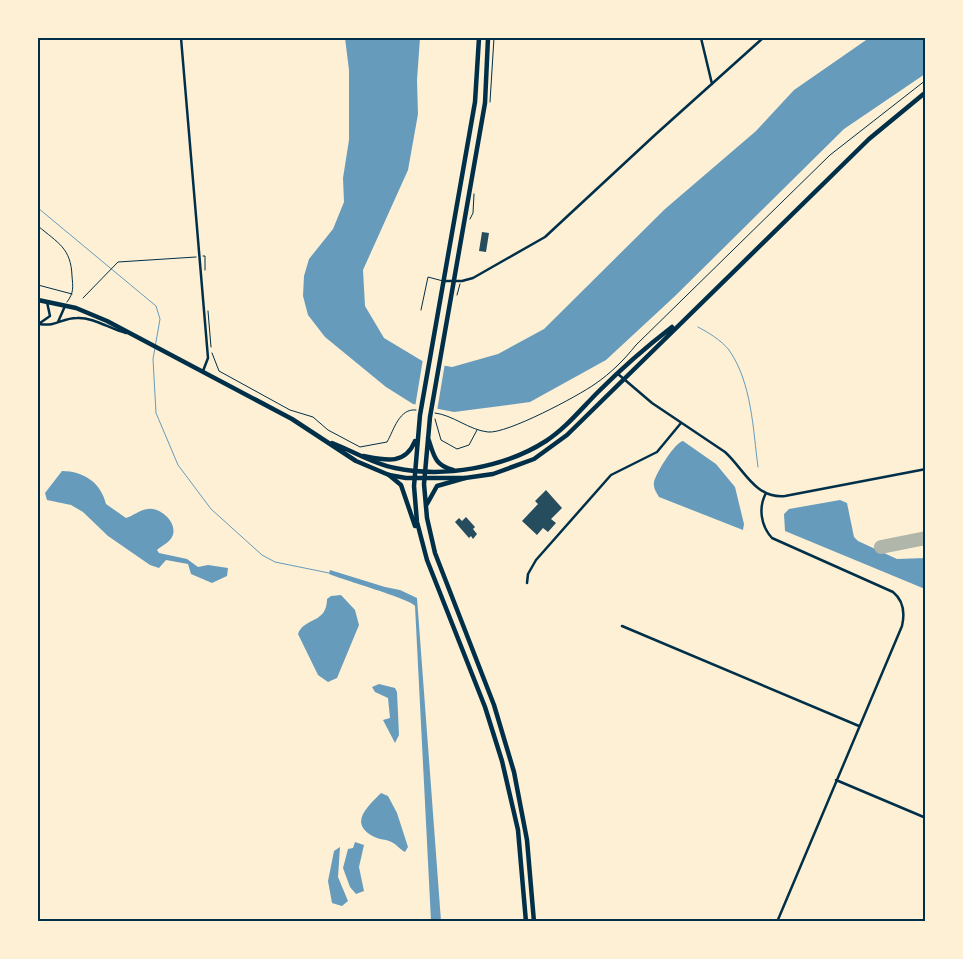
<svg xmlns="http://www.w3.org/2000/svg" width="963" height="959" viewBox="0 0 963 959" font-family="Karla,sans-serif">
	<style>
		.water { fill: #669bbc }
		.pier { fill: #fdf0d5 }
		.lines { fill: none; stroke-linecap: round; stroke-linejoin: round }
		.stream { stroke: #669bbc; stroke-width: 1 }
		.taxiway { stroke: #b1b6ab; stroke-width: 14 }
		.building { fill: #264d5e }
		.path { stroke: #003049; stroke-width: 1 }
		.service { stroke: #003049; stroke-width: 1 }
		.minor { stroke: #003049; stroke-width: 2.5 }
		.primary { stroke: #003049; stroke-width: 4.5 }
		.trunk { stroke: #003049; stroke-width: 4.5 }
		.neatline { fill: none; stroke: #003049; stroke-width: 2 }
	</style>
	<rect width="100%" height="100%" fill="#fdf0d5"/>
	<path class="water" d="M 345,38 L 420,38 L 417,80 L 418,114 L 408,170 L 363,270 L 365,306 L 384,338 L 424,362 L 452,367 L 498,354 L 544,329 L 665,209 L 756,131 L 794,90 L 869,38 L 925,38 L 925,74 L 844,129 L 674,297 L 606,360 L 530,402 L 454,412 L 413,404 L 386,387 L 325,337 L 308,315 L 303,296 L 304,276 L 309,259 L 333,229 L 344,202 L 343,178 L 349,140 L 349,70 Z
		M 683,441 L 716,464 L 735,487 L 744,524 L 743,530 L 659,497 C 656,492 653,488 654,482 C 656,473 675,442 683,441 Z
		M 62,471 C 84,471 101,483 106,504 L 126,518 C 133,516 139,510 148,509 C 160,507 179,523 172,537 C 169,543 161,546 157,550 L 159,553 L 187,559 L 198,567 L 208,565 L 228,568 L 227,576 L 212,583 L 191,574 L 188,564 L 166,560 L 159,568 L 150,565 L 108,536 L 83,512 L 71,505 L 47,500 L 45,493 Z
		M 840,500 L 847,503 L 854,537 L 858,541 L 897,559 L 925,558 L 925,589 L 785,531 L 784,514 L 789,509 Z
		M 330,570 L 385,587 L 400,590 L 417,598 L 441,921 L 431,921 L 415,606 C 411,599 343,580 329,574 Z
		M 341,595 L 355,610 L 359,625 L 337,678 L 328,682 L 318,675 L 298,634 C 304,617 327,624 327,599 L 331,596 Z
		M 379,684 L 395,688 L 397,692 L 399,735 L 395,743 L 383,720 L 390,718 L 388,698 L 375,692 L 372,687 Z
		M 381,793 L 388,796 L 397,813 L 408,847 L 405,852 C 399,849 396,843 389,841 C 385,839 381,840 377,838 C 347,825 366,808 381,793 Z
		M 355,842 L 364,845 L 359,867 L 364,891 L 356,894 L 350,887 L 343,868 L 348,849 L 353,848 Z
		M 340,847 L 338,877 L 348,901 L 342,906 L 332,903 L 328,881 L 334,851 Z"/>
	<path class="pier" d="M 423,359 L 445,363 L 437,411 L 415,407 Z"/>
	<g class="lines">
		<path class="stream" d="M 38,208 L 156,306 L 160,319 L 153,359 L 156,413 L 178,465 L 211,509 L 262,555 L 275,562 L 329,573
			M 698,327 C 709,333 721,340 729,350 C 752,383 753,430 758,467"/>
		<path class="taxiway" d="M 881,547 L 926,538"/>
	</g>
	<path class="building" d="M 482,232 L 489,233 L 486,252 L 479,251 Z
		M 546,490 L 562,508 L 551,519 L 556,523 L 548,532 L 543,528 L 537,535 L 522,521 L 538,504 L 535,501 Z
		M 466,517 L 475,527 L 473,529 L 477,534 L 473,539 L 471,536 L 469,538 L 455,522 L 459,518 L 462,521 Z"/>
	<g class="lines">
		<path class="path" d="M 490,102 L 494,38
			M 470,219 L 473,213 L 474,194
			M 38,226 C 58,243 71,248 72,276 C 73,287 74,293 67,302
			M 203,256 L 205,256 L 205,270
			M 38,285 L 72,294
			M 457,295 L 460,284
			M 83,298 L 118,262 L 196,257
			M 208,311 L 211,347
			M 212,353 L 219,371 L 290,410 L 313,417 L 328,430 L 360,447 L 387,442 C 394,430 399,408 416,410
			M 435,413 C 453,415 469,430 488,432 C 507,434 578,396 595,384 C 611,373 624,360 636,345 L 830,155 L 926,80
			M 435,419 L 441,440 L 457,449 L 469,445 L 477,430"/>
		<path class="service" d="M 421,310 L 428,277 L 443,281"/>
		<path class="minor" d="M 181,38 L 208,358 L 203,371
			M 701,38 L 712,84
			M 444,281 L 462,281 L 473,278 L 545,237 L 656,134 L 763,38
			M 58,322 L 65,306
			M 40,323 L 50,316 L 47,302
			M 39,324 C 57,327 61,318 77,318 C 93,317 110,329 126,333
			M 618,374 L 652,403 L 725,452 C 744,469 755,499 785,496 L 926,469
			M 766,493 C 758,508 761,526 772,538 L 893,592 C 904,601 905,613 902,626 L 777,922
			M 527,583 L 528,574 L 536,560 L 611,475 L 657,452 L 681,423
			M 622,626 L 859,726
			M 836,780 L 926,818"/>
		<path class="primary" d="M 38,300 L 76,308 L 107,321 L 292,419 L 356,461 L 389,475 L 406,478 L 465,478 L 493,474 L 534,459 L 567,435 L 869,139 L 926,92
			M 332,443 C 353,451 373,464 395,468 C 444,478 504,468 546,441 C 566,428 581,409 598,392 C 621,369 646,347 672,327"/>
		<path class="trunk" d="M 479,38 L 475,102 L 420,415 L 414,486 L 417,522 L 427,560 L 485,707 L 502,761 L 518,830 L 526,922
			M 488,38 L 485,103 L 430,417 L 424,484 L 427,518 L 435,553 L 494,705 L 514,772 L 527,840 L 534,922
			M 428,438 C 434,455 434,465 453,470
			M 363,456 C 384,460 405,466 415,441
			M 389,475 L 401,485 L 415,526
			M 427,504 L 437,486 L 465,478"/>
	</g>
	<rect width="963" height="959" fill="none" stroke="#fdf0d5" stroke-width="78"/>
	<rect x="39" y="39" width="885" height="881" class="neatline"/>
</svg>
